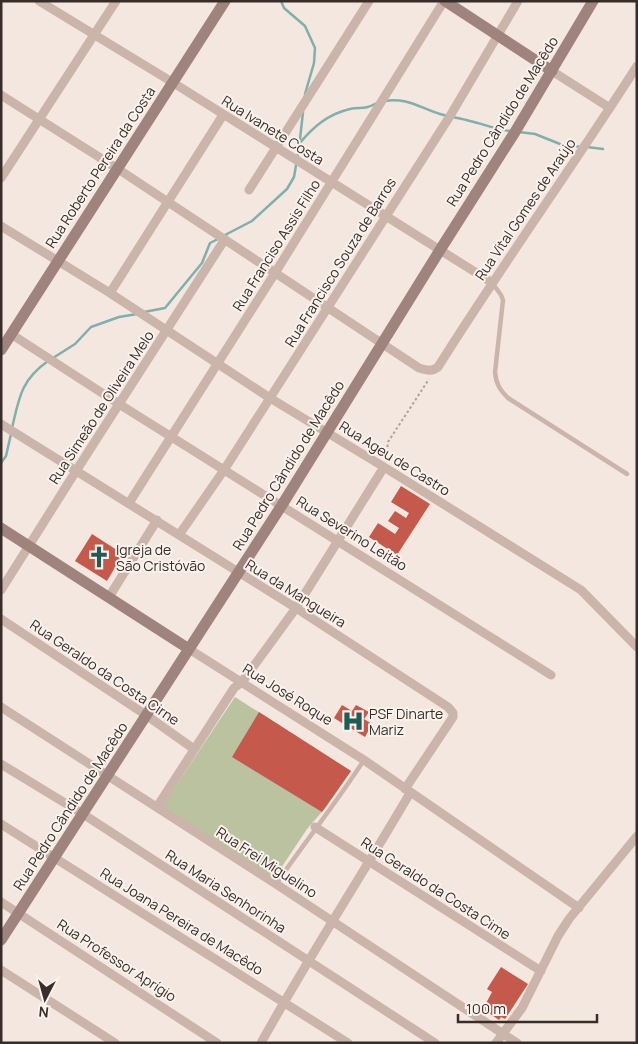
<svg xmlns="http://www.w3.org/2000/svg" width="638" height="1044" viewBox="0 0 638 1044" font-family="Manrope,sans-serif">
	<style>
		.green { fill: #bbc29f }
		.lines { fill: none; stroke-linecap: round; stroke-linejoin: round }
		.stream { stroke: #7fb0ab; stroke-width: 2.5 }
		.building { fill: #c4594c }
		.path { stroke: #b79f95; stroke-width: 2; stroke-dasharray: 2.5 2.5; stroke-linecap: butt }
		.lane { stroke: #cbb5ab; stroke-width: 4.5 }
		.street { stroke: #cbb5ab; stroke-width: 9 }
		.secondary { stroke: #9f847d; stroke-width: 11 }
		.labels { text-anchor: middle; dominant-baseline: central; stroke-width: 4; stroke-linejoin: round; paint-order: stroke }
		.street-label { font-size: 14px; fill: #392d2a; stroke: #faf2ec }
		.poi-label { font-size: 14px; fill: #392d2a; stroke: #faf2ec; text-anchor: start }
	</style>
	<rect width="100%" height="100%" fill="#f3e7e0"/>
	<path class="green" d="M 235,697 L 351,771 L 327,806 L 307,829 L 273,880 L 161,808 Z"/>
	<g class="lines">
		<path class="stream" d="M 281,1 L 284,8 L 305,26 L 315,48 L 314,63 L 305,94
			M 384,101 C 407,97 420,108 440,114 C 450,117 460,118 470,121 C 484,124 497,130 511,131
			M 519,132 L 535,134 L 560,144 L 581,147
			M 299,144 C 313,127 328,114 350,109 C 362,107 364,110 377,103
			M 587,147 L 603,149
			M 223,236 L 252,221 L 287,189 L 294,177 L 299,148 L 303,112
			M 144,312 L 165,308 L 202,263 L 210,243 L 218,239
			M 53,358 L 75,344 L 91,327 L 119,317 L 137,314
			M 12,428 C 19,398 21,380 48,361
			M 1,463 L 6,456 L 11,434"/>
	</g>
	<path class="building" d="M 401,486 L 430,504 L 397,555 L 369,537 L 378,523 L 395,534 L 399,528 L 388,521 L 395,511 L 406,518 L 409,513 L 391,502 Z
		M 92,534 L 123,554 L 107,581 L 75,561 Z
		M 342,705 L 352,711 L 356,705 L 369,712 L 364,719 L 372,724 L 365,737 L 334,718 Z
		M 259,712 L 351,771 L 322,812 L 232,757 Z
		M 501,967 L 528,984 L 505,1019 L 501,1017 L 499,1020 L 483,1009 L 492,992 L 487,989 Z"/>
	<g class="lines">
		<path class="path" d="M 386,457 L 388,442 L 429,379"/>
		<path class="lane" d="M 493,284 L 501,295 L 503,300 L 495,372 C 496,384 500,390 508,398 L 627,474
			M 276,884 C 305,842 336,803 364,760"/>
		<path class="street" d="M 39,1 L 172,82 L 491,282
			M 552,71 L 610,108
			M 1,95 L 118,169 L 419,368 C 426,370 432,372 438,367 C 502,265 572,168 637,66
			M 1,178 L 116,1
			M 249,190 L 369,1
			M 1,226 L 110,293 L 270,398 L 384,467 L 581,590 L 637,647
			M 110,293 L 223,115
			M 11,334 L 119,404 L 551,675
			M 1,424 L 296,608 L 448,707 L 453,713 L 453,717 L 405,789
			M 129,503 L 275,273 L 444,1
			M 179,535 L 224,470 L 450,116 L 518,1
			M 1,590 L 76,471 L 225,239
			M 109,597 L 157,520
			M 1,619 L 146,715 L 194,749
			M 189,649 L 364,760 L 579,908
			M 1,707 L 276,884 L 517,1043
			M 1,764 L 83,814 L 435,1043
			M 157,807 L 234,688 L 242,682 L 296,608 L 384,467
			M 1,824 L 348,1043
			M 315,827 L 541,971
			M 1,902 L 217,1043
			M 1,970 L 115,1043
			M 261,1043 C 308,958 361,877 410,793
			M 496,1043 L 522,1008 L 558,936 L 569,919 L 637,836"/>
		<path class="secondary" d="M 445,1 L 552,71
			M 1,350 L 225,1
			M 1,528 L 189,649
			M 1,940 L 282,505 L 440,250 L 515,132 L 593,1"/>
	</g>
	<defs>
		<g id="church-bare" transform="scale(1.725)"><path d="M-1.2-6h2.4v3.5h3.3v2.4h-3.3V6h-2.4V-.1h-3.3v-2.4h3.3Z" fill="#205b56" stroke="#faf2ec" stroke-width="2.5" paint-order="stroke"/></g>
		<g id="hospital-bare" transform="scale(1.725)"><path d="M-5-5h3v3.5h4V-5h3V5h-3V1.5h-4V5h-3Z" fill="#205b56" stroke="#faf2ec" stroke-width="2.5" paint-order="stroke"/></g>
	</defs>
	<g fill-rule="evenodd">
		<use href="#church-bare" x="99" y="557"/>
		<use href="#hospital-bare" x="353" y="721"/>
	</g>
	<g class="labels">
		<g class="street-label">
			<text transform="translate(502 121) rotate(-58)">Rua Pedro Cândido de Macêdo</text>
			<text transform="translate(273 130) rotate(32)">Rua Ivanete Costa</text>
			<text transform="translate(100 167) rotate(-57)">Rua Roberto Pereira da Costa</text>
			<text transform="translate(525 209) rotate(-56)">Rua Vital Gomes de Araújo</text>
			<text transform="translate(276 245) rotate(-58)">Rua Franciso Assis Filho</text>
			<text transform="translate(340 262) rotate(-58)">Rua Francisco Souza de Barros</text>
			<text transform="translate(101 407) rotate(-57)">Rua Simeão de Oliveira Melo</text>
			<text transform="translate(395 458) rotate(32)">Rua Ageu de Castro</text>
			<text transform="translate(288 465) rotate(-58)">Rua Pedro Cândido de Macêdo</text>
			<text transform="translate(352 533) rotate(32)">Rua Severino Leitão</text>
			<text transform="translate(296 593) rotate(32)">Rua da Mangueira</text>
			<text transform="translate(105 672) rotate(34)">Rua Geraldo da Costa Cirne</text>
			<text transform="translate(288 694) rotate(32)">Rua José Roque</text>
			<text transform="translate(70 806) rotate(-57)">Rua Pedro Cândido de Macêdo</text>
			<text transform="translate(267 862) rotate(33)">Rua Frei Miguelino</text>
			<text transform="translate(436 888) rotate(33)">Rua Geraldo da Costa Cime</text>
			<text transform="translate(226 891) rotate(33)">Rua Maria Senhorinha</text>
			<text transform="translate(182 921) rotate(32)">Rua Joana Pereira de Macêdo</text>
			<text transform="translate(117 960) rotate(33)">Rua Professor Aprígio</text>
		</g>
		<g class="poi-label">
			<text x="116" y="549">Igreja de<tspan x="116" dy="16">São Cristóvão</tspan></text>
			<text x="369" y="713">PSF Dinarte<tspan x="369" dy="16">Mariz</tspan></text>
		</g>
	</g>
	<rect width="638" height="1044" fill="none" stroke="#392d2a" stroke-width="5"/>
	<g transform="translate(45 999) rotate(186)" stroke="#faf2ec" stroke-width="4" paint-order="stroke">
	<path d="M0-4L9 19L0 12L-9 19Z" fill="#392d2a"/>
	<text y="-8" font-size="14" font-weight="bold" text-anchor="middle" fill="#392d2a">N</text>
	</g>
	<path d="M458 1014v8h139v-8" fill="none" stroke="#392d2a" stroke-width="2.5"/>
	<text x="466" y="1014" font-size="15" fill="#392d2a" stroke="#faf2ec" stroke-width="4" paint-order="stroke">100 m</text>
</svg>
